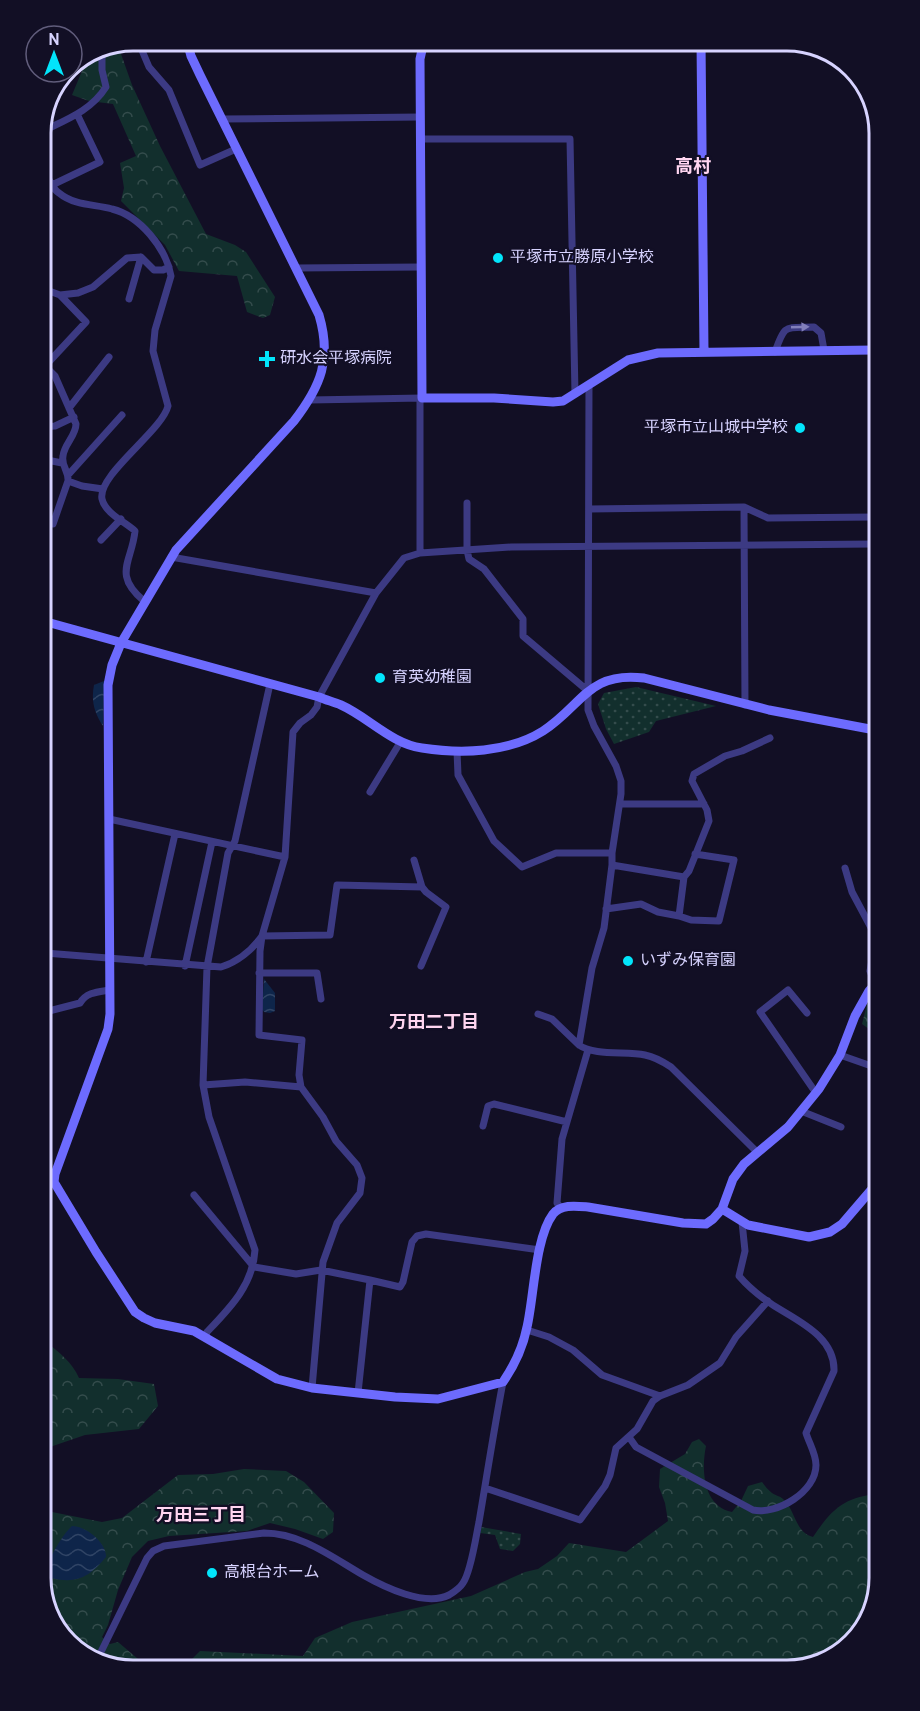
<svg xmlns="http://www.w3.org/2000/svg" width="920" height="1711" viewBox="0 0 920 1711" font-family="Overpass,'Noto Sans JP',sans-serif">
	<style>
		.grass { fill: url(#grass-dots) }
		.forest { fill: url(#forest-crowns) }
		.water { fill: url(#water-waves) }
		.lines { fill: none; stroke-linecap: round; stroke-linejoin: round }
		.stream { stroke: #0e254a; stroke-width: 2 }
		.street { stroke: #3c3a83; stroke-width: 7 }
		.secondary { stroke: #6d6bfe; stroke-width: 9 }
		.oneway { fill: #827fbb }
		.poi-dot { fill: #02e5fb; stroke: #120f25; stroke-width: 2 }
		.labels { text-anchor: middle; dominant-baseline: central; stroke-width: 4.5; stroke-linejoin: round; paint-order: stroke }
		.poi-label { font-size: 16px; fill: #d7d3ff; stroke: #120f25; text-anchor: start }
		.neighbourhood-label { font-size: 18px; font-weight: bold; fill: #ffd5f0; stroke: #120f25 }
		.rim { fill: none; stroke: #d7d3ff; stroke-width: 3 }
	</style>
	<defs>
		<pattern id="grass-dots" width="8" height="8" patternUnits="userSpaceOnUse" patternTransform="scale(1.5)"><rect width="8" height="8" fill="#122f2d"/><path d="M2 2h.1M6 6h.1" fill="none" stroke="#344c4c" stroke-width="1.8" stroke-linecap="round"/></pattern>
		<pattern id="forest-crowns" width="20" height="18" patternUnits="userSpaceOnUse" patternTransform="scale(1.5)"><rect width="20" height="18" fill="#122f2d"/><path d="M2 6a3 3 0 1 1 6 0M12 15a3 3 0 1 1 6 0" fill="none" stroke="#344c4c"/></pattern>
		<pattern id="water-waves" width="16" height="10" patternUnits="userSpaceOnUse" patternTransform="scale(1.5)"><rect width="16" height="10" fill="#0e254a"/><path d="M0 5q4-4 8 0t8 0" fill="none" stroke="#304465"/></pattern>
	</defs>
	<rect width="100%" height="100%" fill="#120f25"/>
	<path class="grass" d="M 636,687 L 716,706 L 656,721 L 649,732 L 614,744 L 606,729 L 598,704 L 604,693 Z
		M 481,1527 L 521,1534 L 520,1544 L 513,1551 L 500,1549 L 495,1535 L 480,1533 Z"/>
	<path class="forest" d="M 114,48 L 121,54 L 132,85 L 160,146 L 206,234 L 235,245 L 246,252 L 275,297 L 270,315 L 263,318 L 247,312 L 237,276 L 179,271 L 165,245 L 121,201 L 124,188 L 120,163 L 136,156 L 113,104 L 89,101 L 72,95 L 87,59 Z
		M 877,1003 L 877,1035 L 862,1024 L 867,1004 Z
		M 46,1342 C 60,1353 72,1362 79,1378 L 118,1379 L 154,1384 L 158,1406 L 139,1429 L 85,1435 L 47,1448 Z
		M 699,1439 L 706,1446 C 701,1470 703,1506 732,1512 L 741,1501 L 748,1486 L 762,1482 C 765,1486 768,1490 772,1493 C 776,1496 781,1496 784,1500 C 796,1512 795,1532 813,1537 C 831,1510 845,1496 879,1494 L 879,1568 L 869,1578 L 871,1589 L 875,1593 L 864,1630 L 823,1663 L 181,1670 L 200,1651 L 303,1656 L 315,1638 L 352,1622 L 471,1596 L 525,1572 L 538,1569 L 557,1556 L 569,1543 L 626,1552 L 668,1521 L 665,1503 L 659,1487 L 660,1469 L 685,1454 L 692,1442 Z
		M 244,1469 L 286,1471 L 304,1482 L 334,1513 L 333,1532 L 323,1539 L 295,1529 L 270,1523 L 247,1531 L 169,1536 L 148,1541 L 132,1557 L 118,1590 L 108,1625 L 102,1637 L 110,1644 L 118,1642 L 151,1670 L 127,1670 L 81,1655 L 48,1614 L 47,1511 L 102,1522 L 122,1518 L 178,1475 L 213,1474 Z"/>
	<path class="water" d="M 104,681 L 103,726 C 94,712 91,701 94,685 Z
		M 264,979 L 275,993 L 275,1011 L 270,1013 L 264,1012 L 262,1009 Z
		M 72,1526 C 86,1526 107,1543 106,1557 C 89,1578 76,1584 51,1578 C 50,1576 48,1571 48,1568 C 48,1558 64,1533 72,1526 Z"/>
	<g class="lines">
		<path class="stream" d="M 877,1005 C 869,1017 869,1030 877,1042"/>
		<path class="street" d="M 138,41 L 149,67 L 169,90 L 200,165 L 236,149
			M 221,119 L 420,117
			M 41,132 C 65,120 91,111 106,87 L 102,70 L 102,53
			M 420,139 L 570,139 L 575,394
			M 41,161 C 45,171 50,187 59,193 C 75,206 94,204 112,209 C 140,216 166,248 171,276 L 155,330 L 153,351 L 168,406 C 162,431 97,475 102,499 C 105,513 125,522 135,531 C 132,562 112,574 144,601
			M 52,185 L 100,162 L 77,114
			M 296,268 L 420,267
			M 41,288 L 60,295 L 86,322 L 46,365
			M 60,295 L 78,293 L 93,287 L 127,258 L 141,257 L 154,270 L 163,270 L 169,267
			M 129,299 L 141,257
			M 775,352 C 785,323 785,328 814,327 L 821,333 L 824,350
			M 42,363 L 55,376 L 76,424 C 76,436 64,444 63,456 C 61,466 69,471 68,481 L 82,486 L 103,489
			M 589,385 L 588,710 L 594,726 L 616,766 L 621,781 L 621,794 L 612,853 L 612,865 L 604,928 L 592,968 L 579,1045 C 594,1056 626,1051 645,1055 C 655,1057 662,1061 671,1067 L 757,1152
			M 420,398 L 420,553
			M 310,400 L 422,398
			M 69,408 L 109,357
			M 42,427 L 55,426 L 74,417
			M 42,459 L 62,463
			M 69,474 L 122,415
			M 467,503 L 467,550 L 469,559 L 484,569 L 523,619 L 523,636 L 588,691
			M 744,507 L 745,705
			M 589,509 L 744,507 L 768,518 L 874,517
			M 53,524 L 68,481
			M 101,540 L 121,519
			M 171,557 L 376,593
			M 457,751 L 458,775 L 494,841 L 522,867 L 556,853 L 612,853
			M 370,792 L 401,741
			M 620,804 L 704,804
			M 109,819 L 285,857
			M 414,860 L 422,887
			M 612,865 L 684,877
			M 845,868 L 852,892 L 876,937 L 870,971 L 875,984
			M 606,909 L 641,904 L 658,912 L 679,916 L 684,877 L 689,871 L 709,821 L 707,810 L 692,781 L 694,774 L 725,756 L 742,751 L 770,738
			M 679,916 L 691,920 L 719,921 L 734,860 L 695,854
			M 45,953 L 221,967 C 237,962 252,950 262,936 L 285,857 L 293,732 L 300,723 L 311,715 L 317,707 L 319,697 L 376,593 L 404,558 L 420,553 L 511,547 L 874,544
			M 146,962 L 175,834
			M 185,966 L 212,842
			M 259,973 L 317,973 L 321,999
			M 45,1012 L 80,1003 C 87,992 98,992 110,990
			M 807,1013 L 788,990 L 760,1012 L 816,1093
			M 538,1014 L 552,1019 L 579,1045
			M 840,1055 L 877,1068
			M 203,1085 L 245,1082 L 301,1087
			M 801,1111 L 841,1127
			M 483,1126 L 488,1106 L 494,1104 L 567,1122
			M 46,1178 L 54,1182
			M 194,1195 L 254,1267 L 296,1274 L 321,1270 L 370,1280 L 358,1393
			M 561,1208 L 557,1203 L 562,1139 L 588,1050
			M 370,1280 L 400,1287 L 403,1282 L 412,1242 L 417,1236 L 426,1234 L 540,1250
			M 527,1330 L 549,1337 L 573,1350 L 602,1375 L 660,1396
			M 206,1336 L 207,1332 C 230,1308 253,1285 255,1250 L 209,1117 L 203,1085 L 207,967 L 228,853 L 235,841 L 270,684
			M 312,1388 L 323,1262 L 337,1223 L 360,1193 L 362,1178 L 357,1165 L 336,1141 L 323,1117 L 301,1087 L 299,1075 L 302,1040 L 259,1035 L 260,951 L 262,936 L 330,935 L 337,885 L 422,887 L 426,892 L 446,907 L 421,966
			M 629,1437 L 636,1447 L 753,1510 C 777,1515 816,1492 816,1465 C 816,1454 809,1443 806,1433 L 834,1371 C 835,1342 808,1326 786,1313 C 770,1304 751,1290 739,1276 L 745,1251 L 742,1222
			M 485,1488 L 580,1520 L 605,1486 L 610,1475 L 616,1448 L 637,1429 L 653,1401 L 660,1396 L 688,1385 L 720,1363 L 736,1337 L 768,1301
			M 97,1660 L 147,1558 L 153,1551 L 164,1546 L 264,1533 C 301,1533 332,1557 363,1575 C 384,1587 425,1607 449,1595 C 454,1592 460,1588 463,1583 C 471,1572 476,1536 479,1522 C 487,1475 494,1429 503,1382"/>
		<path class="secondary" d="M 187,41 L 191,56 L 200,75 L 319,315 C 332,359 321,386 294,421 L 176,550 L 121,643 L 112,665 L 108,685 L 110,1014 L 108,1029 L 55,1174 L 54,1182 L 96,1252 L 135,1312 L 144,1318 L 155,1323 L 194,1331 L 277,1379 L 312,1388 L 395,1397 L 438,1399 L 503,1382 C 514,1366 523,1347 527,1327 C 534,1297 535,1238 553,1214 C 561,1204 576,1206 588,1207 L 683,1223 L 706,1224 L 713,1219 L 722,1209 L 733,1179 L 744,1164 L 788,1127 L 819,1089 L 840,1055 L 855,1016 L 869,991 L 877,982
			M 424,41 L 420,59 L 422,398 L 494,398 L 553,402 L 563,401 L 628,360 L 658,353 L 874,350
			M 701,41 L 704,352
			M 43,621 L 319,697 C 326,700 334,702 341,705 C 368,717 392,744 422,748 C 461,754 508,753 543,731 C 582,706 588,671 644,678 L 769,710 L 875,730
			M 722,1209 L 748,1225 L 809,1237 L 830,1232 L 842,1224 L 878,1182"/>
	</g>
	<defs><path id="oneway-solid" d="M-6-.8H1V-3.2L6.5 0L1 3.2V.8H-6Z" transform="scale(1.5)"/></defs>
	<use class="oneway" href="#oneway-solid" transform="translate(800 327) rotate(-2)"/>
	<g class="poi-dot">
		<circle cx="498" cy="258" r="6"/>
		<path d="M264 350h6v6h6v6h-6v6h-6v-6h-6v-6h6z"/>
		<circle cx="800" cy="428" r="6"/>
		<circle cx="380" cy="678" r="6"/>
		<circle cx="628" cy="961" r="6"/>
		<circle cx="212" cy="1573" r="6"/>
	</g>
	<g class="labels">
		<g class="poi-label">
			<text x="510" y="258">平塚市立勝原小学校</text>
			<text x="280" y="359">研水会平塚病院</text>
			<text x="788" y="428" text-anchor="end">平塚市立山城中学校</text>
			<text x="392" y="678">育英幼稚園</text>
			<text x="640" y="961">いずみ保育園</text>
			<text x="224" y="1573">高根台ホーム</text>
		</g>
		<g class="neighbourhood-label">
			<text x="693" y="167">高村</text>
			<text x="434" y="1023">万田二丁目</text>
			<text x="201" y="1516">万田三丁目</text>
		</g>
	</g>
	<path d="M0 0H920V1711H0ZM133 51H787A82 82 0 0 1 869 133V1578A82 82 0 0 1 787 1660H133A82 82 0 0 1 51 1578V133A82 82 0 0 1 133 51Z" fill="#120f25" fill-rule="evenodd"/>
	<path class="rim" d="M133 51H787A82 82 0 0 1 869 133V1578A82 82 0 0 1 787 1660H133A82 82 0 0 1 51 1578V133A82 82 0 0 1 133 51Z"/>
	<g transform="translate(54 54)"><circle r="28" fill="#120f25" stroke="#615d7c" stroke-width="1.5"/>
	<path d="M0-4.5L10 22L0 15L-10 22Z" fill="#02e5fb"/>
	<text y="-9" font-size="16" font-weight="bold" text-anchor="middle" fill="#d7d3ff">N</text>
	</g>
</svg>
